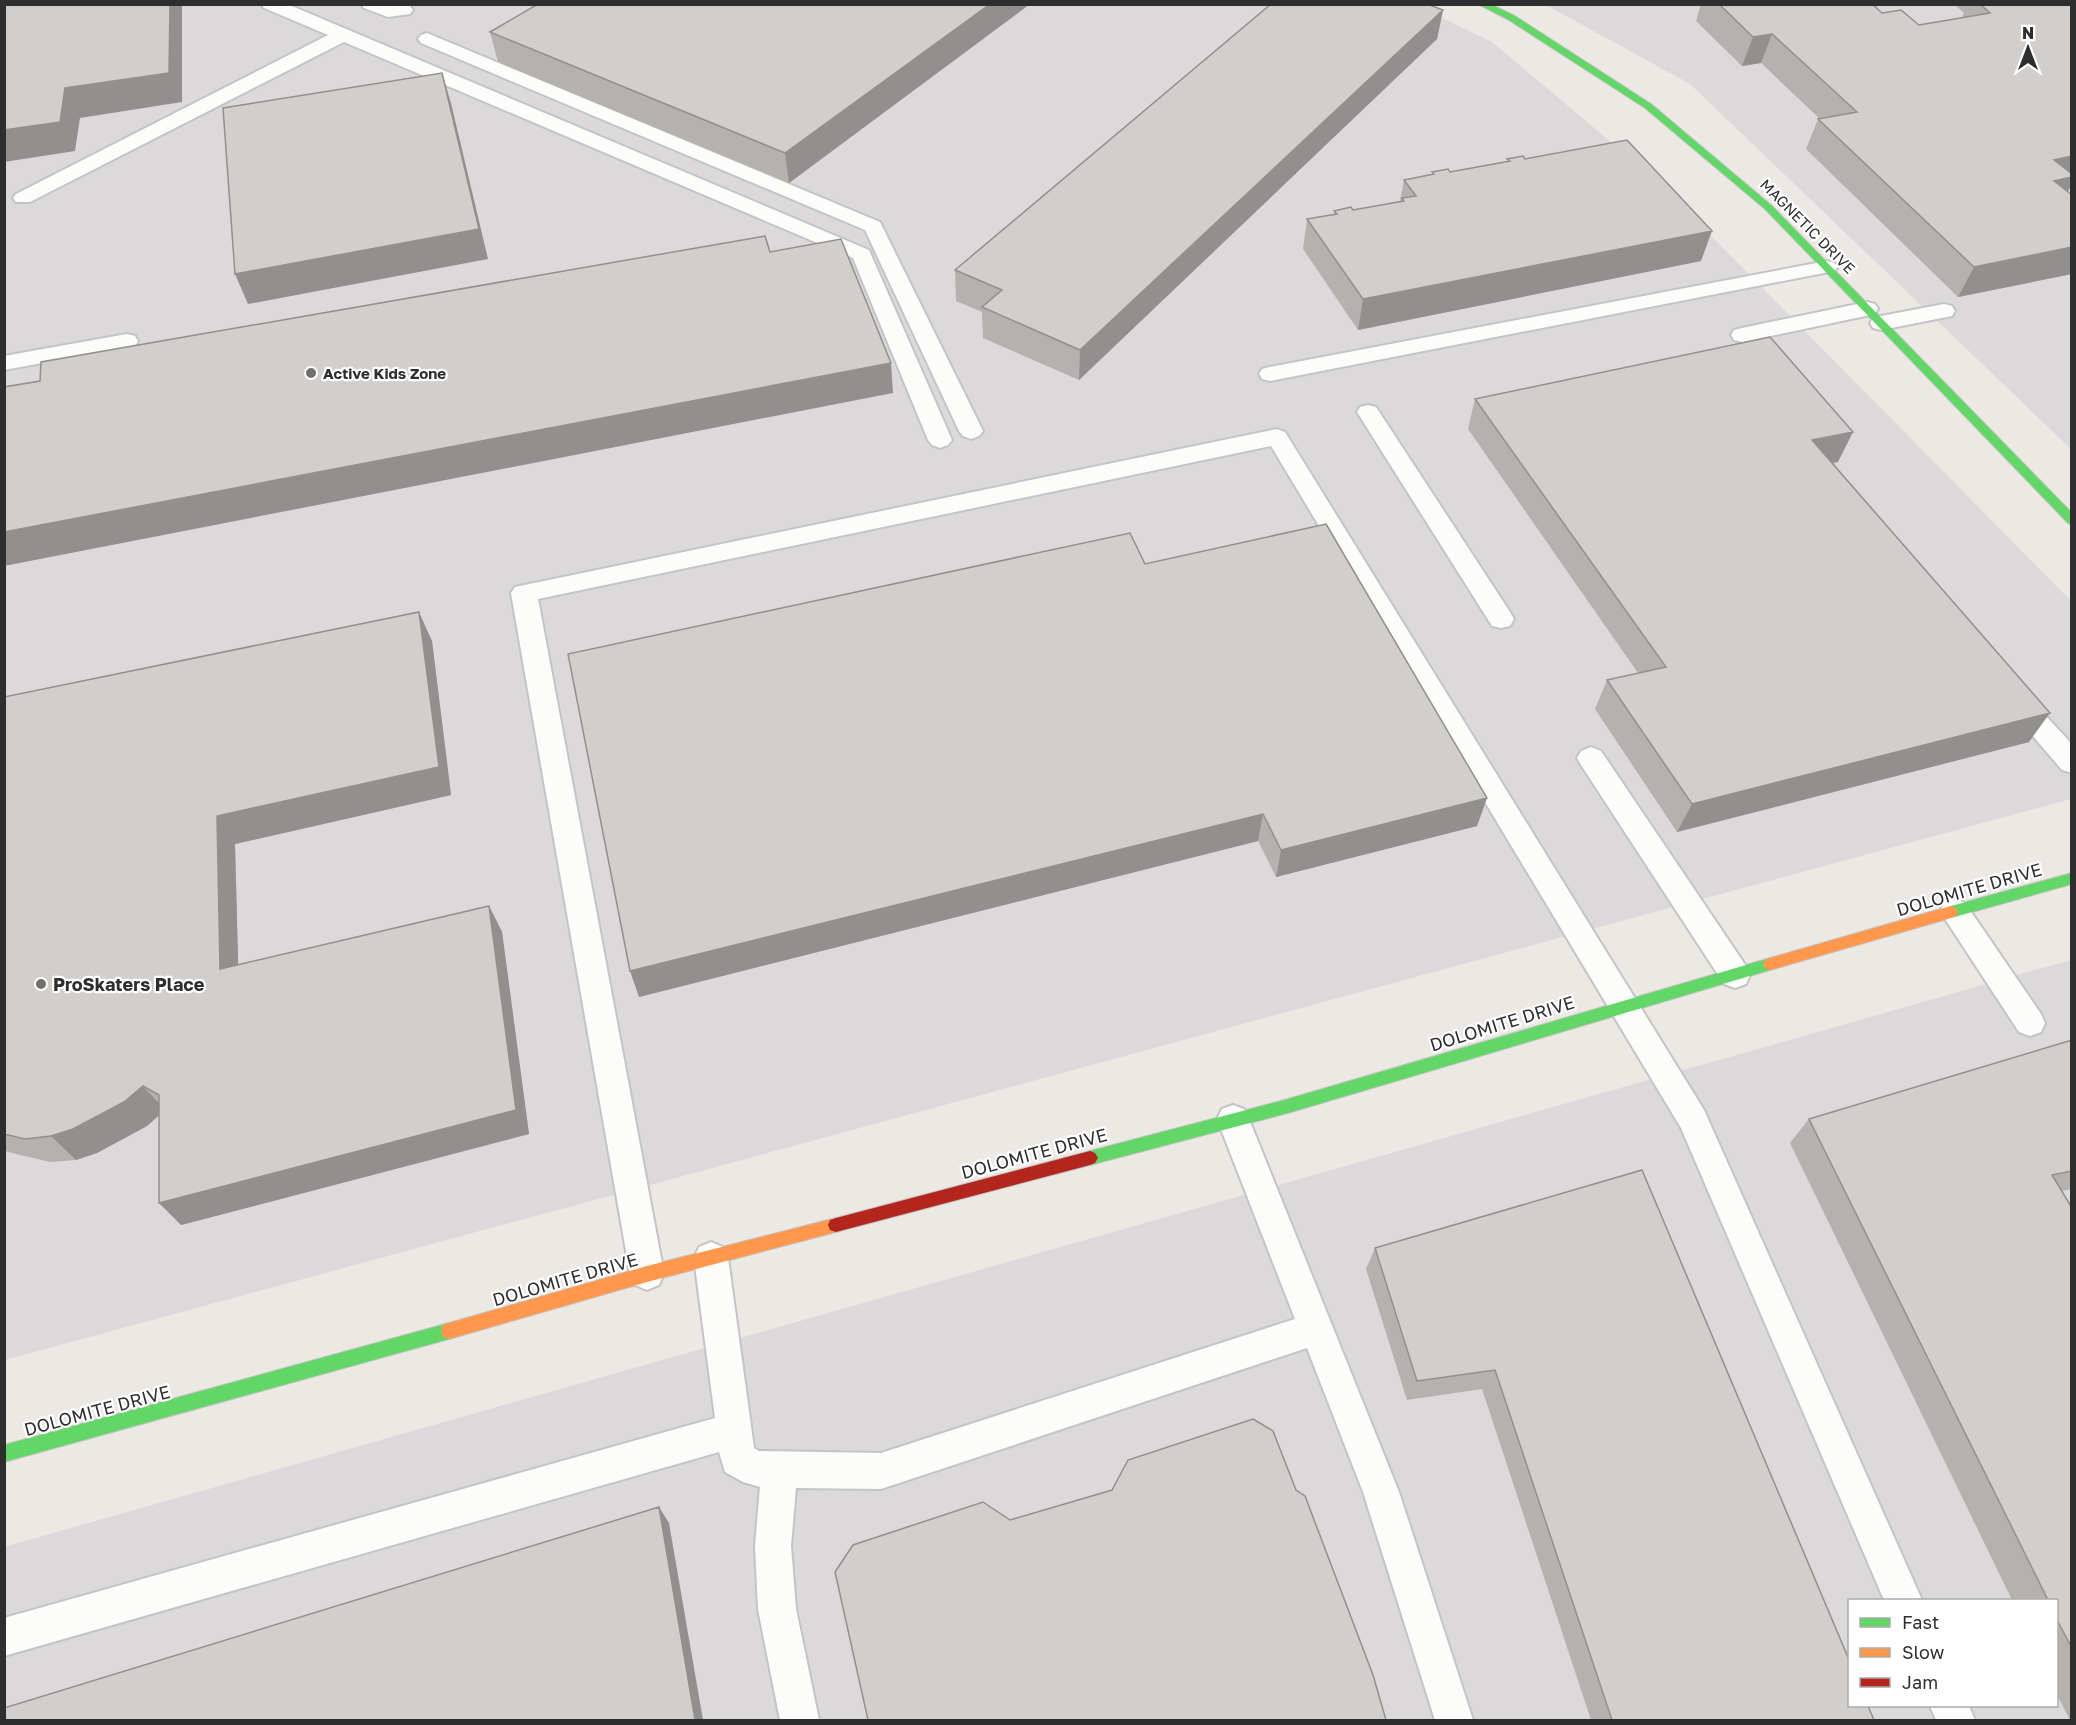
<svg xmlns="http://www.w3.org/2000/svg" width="2076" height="1725" viewBox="0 0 2076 1725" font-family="'Golos Text',sans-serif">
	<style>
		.industrial { fill: #dcd9db; fill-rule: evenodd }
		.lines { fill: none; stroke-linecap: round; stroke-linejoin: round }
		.lane-casing { stroke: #c5c4c5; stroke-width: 4 }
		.fast-casing { stroke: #c5c4c5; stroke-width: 2 }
		.slow-casing { stroke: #c5c4c5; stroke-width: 2 }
		.jam-casing { stroke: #c5c4c5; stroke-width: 2 }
		.lane { fill: #fcfcfb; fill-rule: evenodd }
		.fast { fill: #63d668; fill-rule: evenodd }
		.slow { fill: #ff974d; fill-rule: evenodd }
		.jam { fill: #b3261e; fill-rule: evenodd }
		.wall { fill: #b4b1af }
		.shaded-wall { fill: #92908e }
		.building { fill: #d1cecb; stroke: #92908e; stroke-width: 1.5 }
		.poi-dot { fill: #706f6e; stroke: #fff; stroke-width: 2 }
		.labels { text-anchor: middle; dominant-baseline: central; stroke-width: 4.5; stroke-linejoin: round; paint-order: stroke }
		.far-street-label { font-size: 15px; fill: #2e2e2e; stroke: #fff }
		.far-poi-label { font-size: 15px; font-weight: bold; fill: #2e2e2e; stroke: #fff; text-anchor: start }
		.street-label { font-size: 18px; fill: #2e2e2e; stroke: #fff }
		.poi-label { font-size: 18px; font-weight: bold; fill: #2e2e2e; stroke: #fff; text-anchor: start }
	</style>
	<rect width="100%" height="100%" fill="#ece8e4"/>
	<path class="industrial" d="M 5,5 L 1416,5 L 1492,42 L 1655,179 L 2071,601 L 2071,799 L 5,1360 Z
		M 1546,5 L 2071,5 L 2071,449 L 1690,84 Z
		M 2071,960 L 2071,1720 L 5,1720 L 4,1547 ZM 1850,1600 L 2056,1600 L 2056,1706 L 1850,1706 Z"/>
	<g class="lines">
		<g class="lane-casing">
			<path id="lane" d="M 261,4 L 287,4 L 869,250 L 952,440 L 948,445 L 940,448 L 932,445 L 928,440 L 853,258 L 344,42 L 30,202 L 16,202 L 13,198 L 16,194 L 328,35 L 264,8 Z
				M 361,4 L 404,5 L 410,6 L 413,10 L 410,14 L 388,17 L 364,8 Z
				M 427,33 L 880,222 L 983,431 L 979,436 L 971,439 L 963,436 L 959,431 L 865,230 L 421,43 L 418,39 L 421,35 Z
				M 1827,261 L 1834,263 L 1838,267 L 1834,271 L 1270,381 L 1262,379 L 1259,374 L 1262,369 L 1270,367 Z
				M 1867,302 L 1875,304 L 1878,309 L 1875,314 L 1742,342 L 1734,340 L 1731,335 L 1734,330 L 1742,328 Z
				M 1944,304 L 1952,306 L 1955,311 L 1952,316 L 1881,330 L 1873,328 L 1870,323 L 1873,318 L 1881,316 Z
				M 127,334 L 135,336 L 138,341 L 135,346 L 4,370 L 4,356 Z
				M 1368,405 L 1376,407 L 1510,612 L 1514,619 L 1510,626 L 1501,628 L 1492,626 L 1357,412 L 1360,407 Z
				M 1277,429 L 1285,432 L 1704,1110 L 1922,1600 L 1884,1600 L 1681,1128 L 1271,446 L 538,599 L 664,1274 L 659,1285 L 647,1290 L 635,1285 L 630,1274 L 511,593 L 515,587 Z
				M 2035,711 L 2044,714 L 2072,744 L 2072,773 L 2062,770 L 2026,728 L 2022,721 L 2026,714 Z
				M 1591,747 L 1601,751 L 1746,966 L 1750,975 L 1746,984 L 1735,988 L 1724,984 L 1581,765 L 1577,758 L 1581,751 Z
				M 1955,899 L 1965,903 L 2041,1014 L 2045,1023 L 2041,1032 L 2030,1036 L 2019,1032 L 1945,919 L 1940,911 L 1945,903 Z
				M 1233,1105 L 1244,1109 L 1249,1119 L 1399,1492 L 1473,1720 L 1435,1720 L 1363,1492 L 1307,1348 L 881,1489 L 796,1488 L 791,1546 L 796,1609 L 819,1720 L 780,1720 L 758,1609 L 755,1546 L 760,1487 L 743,1482 L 725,1472 L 719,1452 L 4,1656 L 4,1618 L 715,1418 L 694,1258 L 699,1247 L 711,1242 L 723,1247 L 728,1258 L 754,1448 L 759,1451 L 881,1453 L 1295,1319 L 1217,1119 L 1222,1109 Z
				M 1930,1706 L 1969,1706 L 1975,1720 L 1936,1720 Z"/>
		</g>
		<g class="fast-casing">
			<path id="fast" d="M 1478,4 L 1490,4 L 1515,16 L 1651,104 L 1771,205 L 2072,513 L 2072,524 L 2068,523 L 1765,209 L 1645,108 L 1509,20 Z
				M 2072,873 L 2072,884 L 1951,918 L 1946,916 L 1944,912 L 1946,908 L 1951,906 Z
				M 1770,958 L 1775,960 L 1777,964 L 1775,968 L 1770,970 L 1288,1113 L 1090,1165 L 1085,1163 L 1082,1158 L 1085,1153 L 1090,1151 L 1288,1099 Z
				M 449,1323 L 455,1325 L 457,1331 L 455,1337 L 449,1339 L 4,1462 L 4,1445 Z"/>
		</g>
		<g class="slow-casing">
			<path id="slow" d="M 1951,906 L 1956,908 L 1958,912 L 1956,916 L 1951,918 L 1770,970 L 1765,968 L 1763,964 L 1765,960 L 1770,958 Z
				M 836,1218 L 842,1220 L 844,1225 L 842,1230 L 836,1232 L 647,1282 L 449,1339 L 443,1337 L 441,1331 L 443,1325 L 449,1323 L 647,1266 Z"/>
		</g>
		<g class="jam-casing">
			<path id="jam" d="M 1090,1151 L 1095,1153 L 1098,1158 L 1095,1163 L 1090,1165 L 836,1232 L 830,1230 L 828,1225 L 830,1220 L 836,1218 Z"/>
		</g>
		<use href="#lane" class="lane"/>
		<use href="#fast" class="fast"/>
		<use href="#slow" class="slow"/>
		<use href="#jam" class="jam"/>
	</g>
	<path class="wall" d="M 538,4 L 1030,4 L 789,183 L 498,62 L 490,32 Z
		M 1701,4 L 1872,4 L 1882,13 L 1919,25 L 1962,18 L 1964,13 L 1954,4 L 2072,4 L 2067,192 L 2072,195 L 2072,274 L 1958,297 L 1806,149 L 1818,119 L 1820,119 L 1761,63 L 1742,66 L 1696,21 Z
		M 1443,10 L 1437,39 L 1079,380 L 983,338 L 982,312 L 956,301 L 955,270 Z
		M 1507,159 L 1525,159 L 1701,261 L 1358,330 L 1303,249 L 1307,219 L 1334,214 L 1334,211 L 1353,210 L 1400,201 L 1404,180 L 1432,175 L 1432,172 L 1450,172 L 1507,162 Z
		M 1475,399 L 1838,462 L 1833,463 L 2029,742 L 1677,832 L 1595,709 L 1607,680 L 1638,673 L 1468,429 Z
		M 1145,564 L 1487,798 L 1477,826 L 1276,877 L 1258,841 L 639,997 Z
		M 432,641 L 451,795 L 235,844 L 238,965 L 489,906 L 502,932 L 529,1134 L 181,1225 L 159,1115 L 147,1126 L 97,1153 L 76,1160 L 50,1162 L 8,1152 L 4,1150 L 4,697 Z
		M 2072,1040 L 2072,1189 L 2062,1191 L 2072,1208 L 2072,1720 L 2070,1720 L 2056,1693 L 2056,1600 L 2012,1600 L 1790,1143 L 1809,1119 Z
		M 1375,1248 L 1874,1720 L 1591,1720 L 1482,1389 L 1407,1400 L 1366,1269 Z"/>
	<path class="shaded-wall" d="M 170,4 L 182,4 L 182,102 L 80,118 L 75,151 L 4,162 L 4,130 Z
		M 990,4 L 1030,4 L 789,183 L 785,153 Z
		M 1443,10 L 1437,39 L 1079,380 L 1080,350 Z
		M 1772,34 L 1761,63 L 1742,66 L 1753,37 Z
		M 442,73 L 451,103 L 488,259 L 248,304 L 235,274 Z
		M 2072,156 L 2072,184 L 2059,207 L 2038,211 L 2054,160 Z
		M 1712,231 L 1701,261 L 1358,330 L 1363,299 Z
		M 2072,247 L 2072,274 L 1958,297 L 1974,267 Z
		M 891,363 L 893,393 L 4,566 L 4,532 Z
		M 1853,432 L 1838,462 L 1798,470 L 1812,440 Z
		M 419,612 L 432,641 L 451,795 L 235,844 L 239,995 L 220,969 L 217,816 Z
		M 2050,713 L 2029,742 L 1677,832 L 1692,804 Z
		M 1487,798 L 1477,826 L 1276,877 L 1281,850 Z
		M 1263,814 L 1258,841 L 639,997 L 630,971 Z
		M 489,906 L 502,932 L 529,1134 L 181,1225 L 159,1203 Z
		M 143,1086 L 165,1110 L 147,1126 L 97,1153 L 76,1160 L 51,1136 Z
		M 659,1507 L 669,1523 L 703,1720 L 695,1720 Z"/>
	<path class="building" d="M 4,4 L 170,4 L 169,73 L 65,88 L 60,122 L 4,130 Z
		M 538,4 L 990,4 L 785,153 L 490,32 Z
		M 1271,4 L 1427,4 L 1443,10 L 1080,350 L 982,307 L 1002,290 L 955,270 Z
		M 1719,4 L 1872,4 L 1882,13 L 1901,10 L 1919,25 L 1990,13 L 1980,4 L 2072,4 L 2072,156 L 2054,160 L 2072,174 L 2072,177 L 2054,181 L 2072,195 L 2072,247 L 1974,267 L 1818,119 L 1857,112 L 1772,34 L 1753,37 Z
		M 442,73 L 479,229 L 235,274 L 223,108 Z
		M 1627,140 L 1712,231 L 1363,299 L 1307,219 L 1337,214 L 1334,211 L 1351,207 L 1353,210 L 1404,201 L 1402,198 L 1416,196 L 1404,180 L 1434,174 L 1432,172 L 1448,169 L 1450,172 L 1510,161 L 1507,159 L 1523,156 L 1525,159 Z
		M 765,236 L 770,252 L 841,239 L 891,363 L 4,532 L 4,387 L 40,381 L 41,362 Z
		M 1770,337 L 1853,432 L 1812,440 L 2050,713 L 1692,804 L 1607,680 L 1666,667 L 1475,399 Z
		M 1326,524 L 1487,798 L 1281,850 L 1263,814 L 630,971 L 568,654 L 1130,533 L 1145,564 Z
		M 419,612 L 439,767 L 217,816 L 220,969 L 489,906 L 516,1110 L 159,1203 L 159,1095 L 143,1086 L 124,1102 L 73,1129 L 51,1136 L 25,1139 L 4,1134 L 4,697 Z
		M 2072,1040 L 2072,1171 L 2052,1175 L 2072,1208 L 2072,1648 L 2056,1618 L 2056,1600 L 2048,1600 L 1809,1119 Z
		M 1642,1170 L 1850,1662 L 1850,1706 L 1868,1706 L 1874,1720 L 1612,1720 L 1495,1370 L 1417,1381 L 1375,1248 Z
		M 1253,1419 L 1273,1431 L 1296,1490 L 1305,1496 L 1373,1675 L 1386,1720 L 868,1720 L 835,1572 L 853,1545 L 983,1502 L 1010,1520 L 1112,1490 L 1128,1460 Z
		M 659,1507 L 695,1720 L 4,1720 L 4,1708 Z"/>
	<g class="poi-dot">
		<circle cx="311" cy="373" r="6"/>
		<circle cx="41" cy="984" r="6"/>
	</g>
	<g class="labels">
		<g class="far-street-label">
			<text transform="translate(1808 226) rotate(45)">MAGNETIC DRIVE</text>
		</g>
		<g class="far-poi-label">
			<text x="323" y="373">Active Kids Zone</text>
		</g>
		<g class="street-label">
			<text transform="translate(1969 889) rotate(-16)">DOLOMITE DRIVE</text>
			<text transform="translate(1502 1023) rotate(-17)">DOLOMITE DRIVE</text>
			<text transform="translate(1034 1153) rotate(-15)">DOLOMITE DRIVE</text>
			<text transform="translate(565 1279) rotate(-16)">DOLOMITE DRIVE</text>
			<text transform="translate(97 1410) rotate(-15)">DOLOMITE DRIVE</text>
		</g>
		<g class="poi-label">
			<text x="53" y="984">ProSkaters Place</text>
		</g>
	</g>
	<rect width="2076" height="1725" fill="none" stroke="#2e2e2e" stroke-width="12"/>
	<rect x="1848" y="1599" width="210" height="108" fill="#ffffff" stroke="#ababab" stroke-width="1.5"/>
	<rect x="1860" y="1618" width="30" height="9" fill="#63d668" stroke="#ababab" stroke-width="1.5"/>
	<text x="1902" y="1629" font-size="18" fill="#2e2e2e">Fast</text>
	<rect x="1860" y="1648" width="30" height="9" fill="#ff974d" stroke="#ababab" stroke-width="1.5"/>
	<text x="1902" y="1659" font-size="18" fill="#2e2e2e">Slow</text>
	<rect x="1860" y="1678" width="30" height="9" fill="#b3261e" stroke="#ababab" stroke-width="1.5"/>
	<text x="1902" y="1689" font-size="18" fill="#2e2e2e">Jam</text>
	<g transform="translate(2028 48)" stroke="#ffffff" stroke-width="4.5" paint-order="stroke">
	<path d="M0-4.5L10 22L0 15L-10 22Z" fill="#2e2e2e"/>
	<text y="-9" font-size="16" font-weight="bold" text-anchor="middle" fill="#2e2e2e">N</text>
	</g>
</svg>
